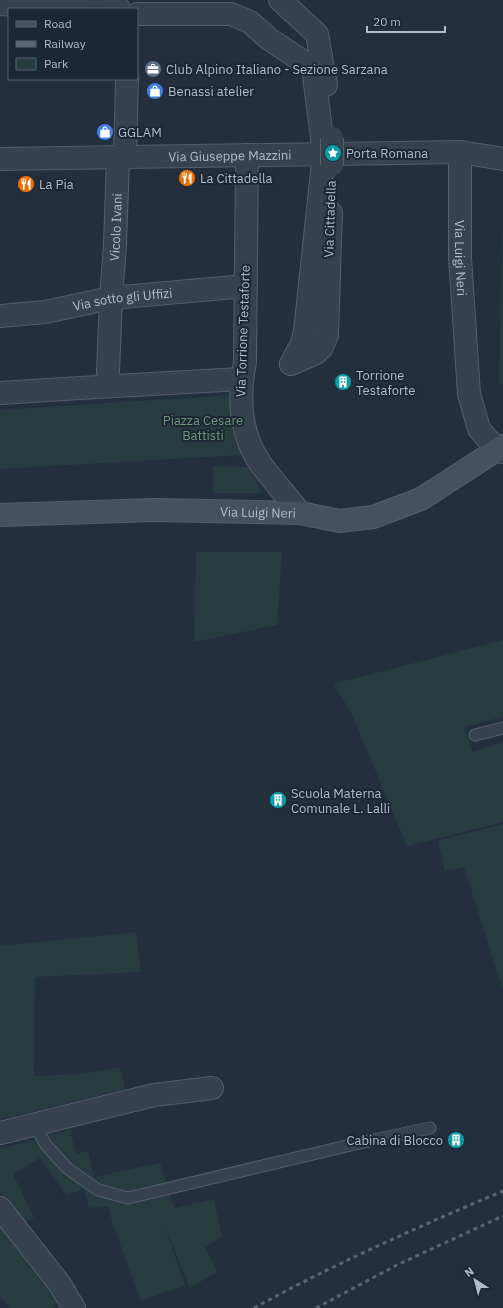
<svg xmlns="http://www.w3.org/2000/svg" width="503" height="1308" viewBox="0 0 503 1308" font-family="'IBM Plex Sans',sans-serif">
	<style>
		.green { fill: #263c3f }
		.lines { fill: none; stroke-linecap: round; stroke-linejoin: round }
		.lane-casing { stroke: #565f6c; stroke-width: 13 }
		.street-casing { stroke: #565f6c; stroke-width: 24 }
		.secondary-casing { stroke: #565f6c; stroke-width: 24 }
		.lane { stroke: #38414e; stroke-width: 11 }
		.street { stroke: #38414e; stroke-width: 22 }
		.secondary { stroke: #465061; stroke-width: 22 }
		.rail { stroke: #5a6575; stroke-width: 3; stroke-dasharray: 4 4; stroke-linecap: butt }
		.street-bridge-casing { stroke: #565f6c; stroke-width: 24; stroke-linecap: butt }
		.street-bridge { stroke: #38414e; stroke-width: 22 }
		.labels { text-anchor: middle; dominant-baseline: central; stroke-width: 4; stroke-linejoin: round; paint-order: stroke }
		.poi-label { font-size: 13px; fill: #b4bcc9; stroke: #1d2633; text-anchor: start }
		.street-label { font-size: 13px; fill: #b4bcc9; stroke: #1d2633 }
		.park-label { font-size: 13px; fill: #6b9a76; stroke: #1d2633 }
	</style>
	<rect width="100%" height="100%" fill="#242f3e"/>
	<path class="green" d="M 503,219 L 503,384 L 499,383 Z
		M 231,395 L 233,419 L 242,455 L 0,469 L 0,410 Z
		M 213,466 L 249,467 L 262,493 L 213,493 Z
		M 196,552 L 282,552 L 277,625 L 194,642 Z
		M 503,640 L 503,717 L 464,727 L 473,752 L 503,742 L 503,822 L 407,846 L 351,712 L 333,684 Z
		M 503,824 L 503,991 L 464,867 L 445,871 L 438,841 Z
		M 136,932 L 141,972 L 35,977 L 34,1076 L 82,1074 L 120,1067 L 125,1089 L 0,1120 L 0,946 Z
		M 70,1130 L 76,1154 L 88,1151 L 94,1177 L 160,1163 L 174,1208 L 214,1199 L 222,1237 L 205,1247 L 217,1272 L 190,1288 L 163,1222 L 185,1285 L 141,1301 L 113,1225 L 108,1206 L 89,1208 L 84,1189 L 66,1195 L 40,1158 L 13,1174 L 34,1218 L 25,1222 L 0,1193 L 0,1149 Z
		M 0,1223 L 61,1299 L 52,1308 L 9,1308 L 0,1296 Z"/>
	<g class="lines">
		<g class="lane-casing">
			<path id="lane" d="M 475,735 L 503,728
				M 34,1124 L 46,1145 L 67,1168 L 98,1190 L 128,1198 L 355,1144 L 430,1128"/>
		</g>
		<g class="street-casing">
			<g id="street">
				<path d="M 87,0 L 87,8 L 117,8 L 119,9"/>
				<path d="M 280,0 L 317,34 L 326,85"/>
				<path d="M 0,4 L 87,8"/>
				<path d="M 137,14 L 231,14 L 250,22 L 269,39 L 313,68 L 324,153 L 305,331 L 302,343 L 291,364"/>
				<path id="s1" d="M 460,152 L 460,258 L 469,394 L 479,429 L 497,450 L 503,452"/>
				<path d="M 247,155 L 245,362 C 238,397 239,432 260,463 C 272,480 287,496 300,513"/>
				<path d="M 125,157 L 127,79"/>
				<path id="s2" d="M 0,159 L 460,152 L 503,159"/>
				<path id="s3" d="M 0,316 L 45,312 L 111,298 L 246,286"/>
				<path d="M 291,364 L 316,353 L 322,347 L 327,335 L 331,213"/>
				<path id="s4" d="M 108,371 L 111,298 L 115,245 L 118,157"/>
				<path d="M 0,393 L 80,388 L 241,379"/>
				<path d="M 0,1133 L 154,1095 L 212,1088"/>
				<path d="M 0,1208 L 59,1283 L 74,1308"/>
			</g>
		</g>
		<g class="secondary-casing">
			<g id="secondary">
				<path id="s5" d="M 0,515 L 154,510 L 300,513 L 340,521 L 373,517 L 421,499 L 503,446"/>
			</g>
		</g>
		<use href="#lane" class="lane"/>
		<use href="#street" class="street"/>
		<use href="#secondary" class="secondary"/>
		<path class="rail" d="M 254,1308 C 334,1264 418,1227 503,1191
			M 316,1308 L 397,1265 L 503,1216"/>
		<g class="street-bridge-casing">
			<path id="street-bridge" d="M 332,138 L 332,165"/>
		</g>
		<use href="#street-bridge" class="street-bridge"/>
	</g>
	<defs>
		<g id="office-disc" transform="scale(0.9)"><circle r="9.5" fill="#5c6f8a" stroke="#1d2633"/><path d="M-6-3h4V-5.5h4V-3h4V5H-6ZM-1-4.5V-3h2v-1.5ZM-6 0V1H6V0Z" fill="#fff"/></g>
		<g id="shop-disc" transform="scale(0.9)"><circle r="9.5" fill="#3f7fe0" stroke="#1d2633"/><path d="M-5-2.5h2.3a2.7 3.5 0 0 1 5.4 0H5L5.5 6h-11ZM-1.5-2.5h3a1.5 2.3 0 0 0-3 0Z" fill="#fff"/></g>
		<g id="sight-disc" transform="scale(0.9)"><circle r="9.5" fill="#0f9aa8" stroke="#1d2633"/><path d="M0-6L1.8-2.2L6-1.7L2.9 1.2L3.7 5.4L0 3.3L-3.7 5.4L-2.9 1.2L-6-1.7L-1.8-2.2Z" fill="#fff"/></g>
		<g id="restaurant-disc" transform="scale(0.9)"><circle r="9.5" fill="#e8710a" stroke="#1d2633"/><path d="M-5-6h1v4h1v-4h1v4h1v-4h1v5L-1.5 .5V6h-2V.5L-5-1ZM5-6V6H3V1.5H1.5Q1.5-4 5-6Z" fill="#fff"/></g>
		<g id="building-disc" transform="scale(0.9)"><circle r="9.5" fill="#0f9aa8" stroke="#1d2633"/><path d="M-4-6H4V6H1V3H-1V6H-4ZM-2.5-4.3h1.7v1.8h-1.7ZM.8-4.3h1.7v1.8H.8ZM-2.5-1h1.7V.8h-1.7ZM.8-1h1.7V.8H.8Z" fill="#fff"/></g>
	</defs>
	<g fill-rule="evenodd">
		<use href="#office-disc" x="153" y="69"/>
		<use href="#shop-disc" x="155" y="91"/>
		<use href="#shop-disc" x="105" y="132"/>
		<use href="#sight-disc" x="333" y="153"/>
		<use href="#restaurant-disc" x="187" y="178"/>
		<use href="#restaurant-disc" x="26" y="184"/>
		<use href="#building-disc" x="343" y="382"/>
		<use href="#building-disc" x="278" y="800"/>
		<use href="#building-disc" x="456" y="1140"/>
	</g>
	<g class="labels">
		<g class="poi-label">
			<text x="166" y="69">Club Alpino Italiano - Sezione Sarzana</text>
			<text x="168" y="91">Benassi atelier</text>
			<text x="118" y="132">GGLAM</text>
			<text x="346" y="153">Porta Romana</text>
			<text x="200" y="178">La Cittadella</text>
			<text x="39" y="184">La Pia</text>
			<text x="356" y="375">Torrione<tspan x="356" dy="15">Testaforte</tspan></text>
			<text x="291" y="793">Scuola Materna<tspan x="291" dy="15">Comunale L. Lalli</tspan></text>
			<text x="443" y="1140" text-anchor="end">Cabina di Blocco</text>
		</g>
		<g class="street-label">
			<text stroke="none"><textPath href="#s2" startOffset="230">Via Giuseppe Mazzini</textPath></text>
			<text transform="translate(330 219) rotate(-88)">Via Cittadella</text>
			<text stroke="none"><textPath href="#s4" startOffset="144">Vicolo Ivani</textPath></text>
			<text stroke="none"><textPath href="#s1" startOffset="106">Via Luigi Neri</textPath></text>
			<text stroke="none"><textPath href="#s3" startOffset="124">Via sotto gli Uffizi</textPath></text>
			<text transform="translate(243 331) rotate(-88)">Via Torrione Testaforte</text>
			<text stroke="none"><textPath href="#s5" startOffset="258">Via Luigi Neri</textPath></text>
		</g>
		<g class="park-label">
			<text x="203" y="420">Piazza Cesare<tspan x="203" dy="15">Battisti</tspan></text>
		</g>
	</g>
	<rect x="8" y="8" width="130" height="72" fill="#1d2633" stroke="#59626f"/>
	<rect x="16" y="21" width="20" height="6" fill="#465061" stroke="#59626f"/>
	<text x="44" y="28" font-size="12" fill="#b4bcc9">Road</text>
	<rect x="16" y="41" width="20" height="6" fill="#5a6575" stroke="#59626f"/>
	<text x="44" y="48" font-size="12" fill="#b4bcc9">Railway</text>
	<rect x="16" y="58" width="20" height="12" fill="#263c3f" stroke="#59626f"/>
	<text x="44" y="68" font-size="12" fill="#b4bcc9">Park</text>
	<g transform="translate(475 1280) rotate(324)" stroke="#1d2633" stroke-width="3" paint-order="stroke">
	<path d="M0-3L7 15L0 10L-7 15Z" fill="#b4bcc9"/>
	<text y="-6" font-size="11" font-weight="bold" text-anchor="middle" fill="#b4bcc9">N</text>
	</g>
	<path d="M367 26v6h78v-6" fill="none" stroke="#b4bcc9" stroke-width="2"/>
	<text x="373" y="26" font-size="12" fill="#b4bcc9" stroke="#1d2633" stroke-width="3" paint-order="stroke">20 m</text>
</svg>
